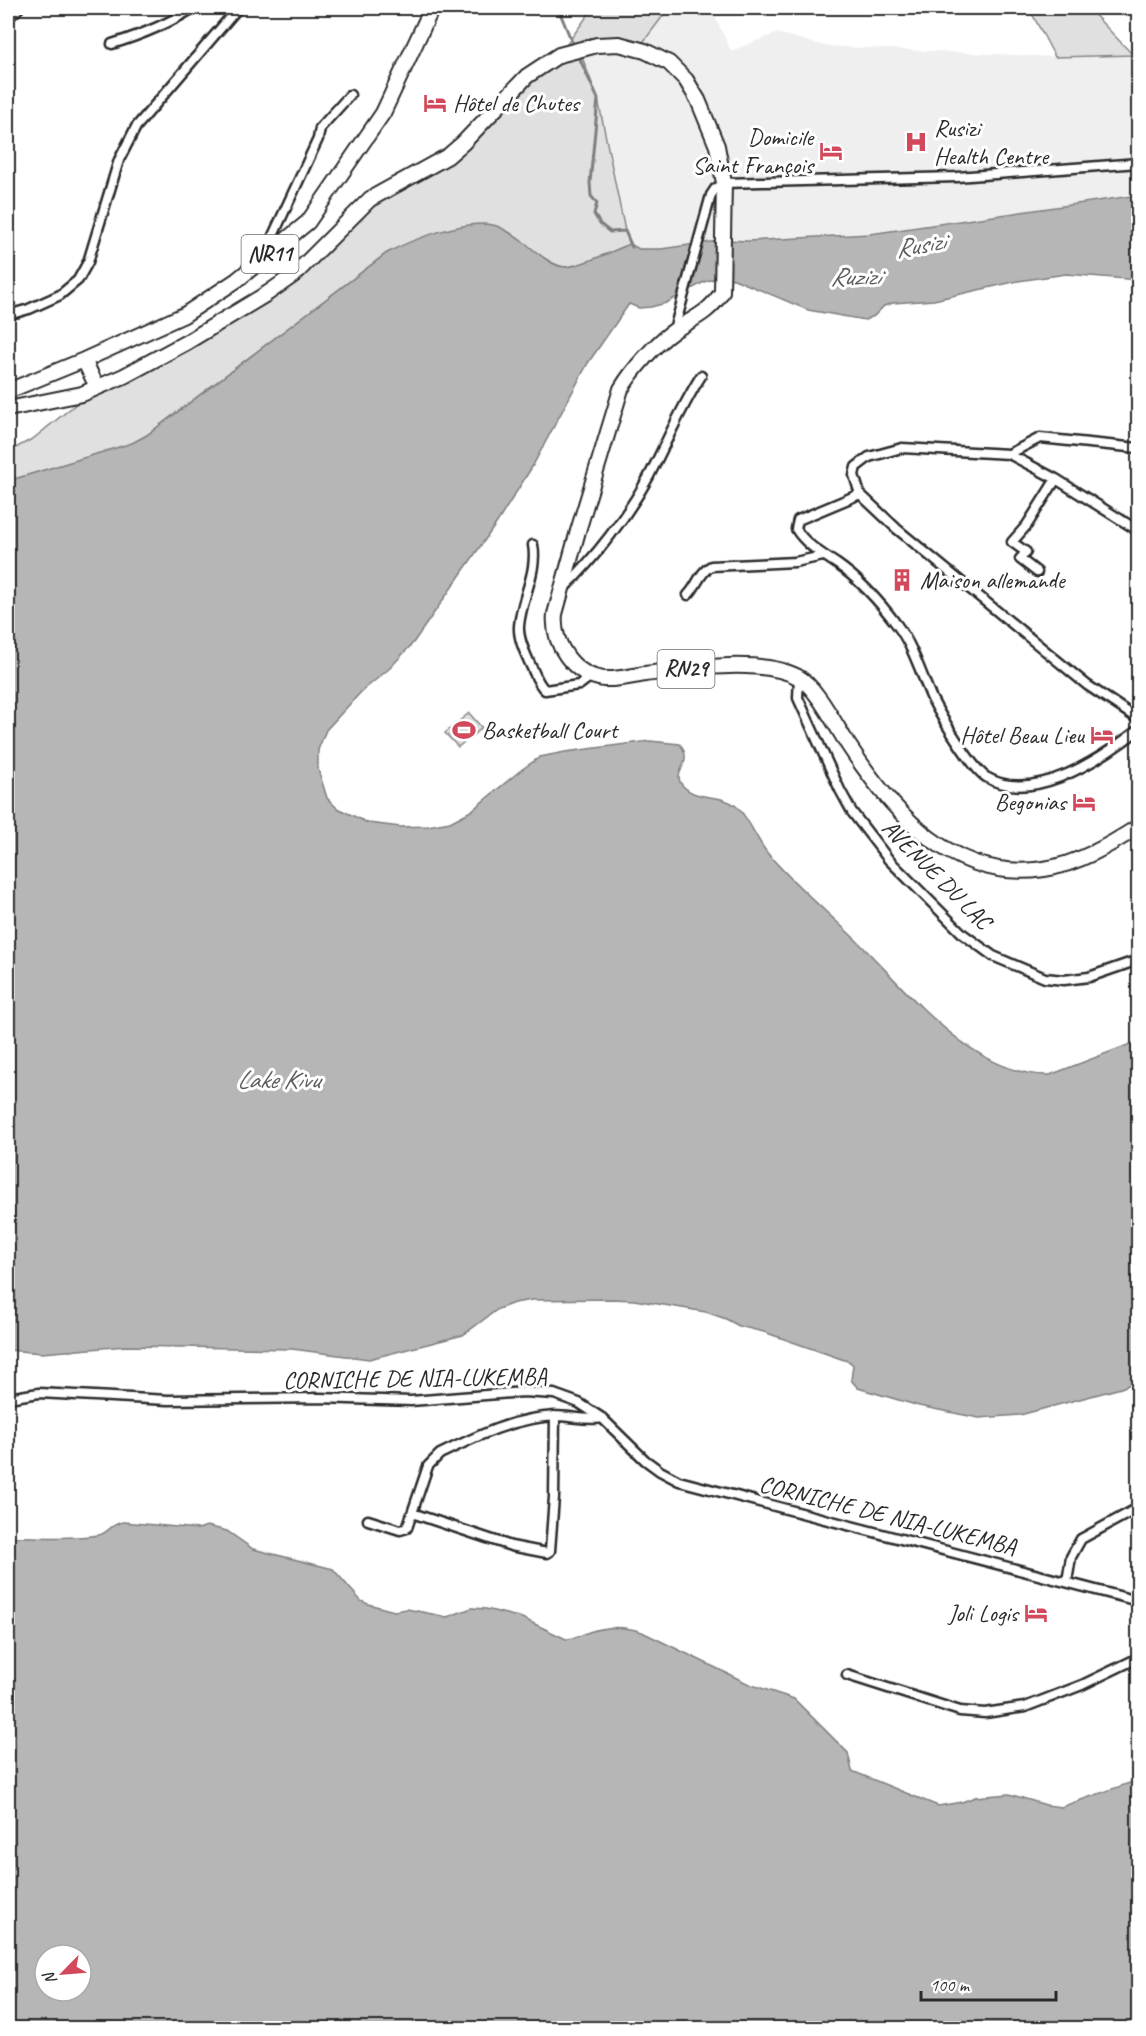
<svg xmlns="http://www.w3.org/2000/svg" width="1146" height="2036" viewBox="0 0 1146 2036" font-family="Caveat,sans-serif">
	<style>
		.built { fill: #efefef }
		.green { fill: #e0e0e0; stroke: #868686; stroke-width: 1.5 }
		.water { fill: #b6b6b6; stroke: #7e7e7e; stroke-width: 1.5; fill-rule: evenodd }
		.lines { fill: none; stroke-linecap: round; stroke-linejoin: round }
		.stream { stroke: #7e7e7e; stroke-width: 3 }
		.minor-casing { stroke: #2b2b2b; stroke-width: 13 }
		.primary-casing { stroke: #2b2b2b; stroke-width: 18 }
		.trunk-casing { stroke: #2b2b2b; stroke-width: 18 }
		.minor { stroke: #fff; stroke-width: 8 }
		.primary { stroke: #fff; stroke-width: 14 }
		.trunk { stroke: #fff; stroke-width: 14 }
		.labels { text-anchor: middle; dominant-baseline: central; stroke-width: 6; stroke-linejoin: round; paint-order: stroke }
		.shield { fill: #fff; stroke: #6b6b6b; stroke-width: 1.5 }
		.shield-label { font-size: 22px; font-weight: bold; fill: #2b2b2b }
		.poi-label { font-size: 24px; fill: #2b2b2b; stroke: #fff; text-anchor: start }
		.street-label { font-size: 24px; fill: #2b2b2b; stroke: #fff }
		.water-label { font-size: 26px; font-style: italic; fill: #5c5c5c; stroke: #fff }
	</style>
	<rect width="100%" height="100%" fill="#fff"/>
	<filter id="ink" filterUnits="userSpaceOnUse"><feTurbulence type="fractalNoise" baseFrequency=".0167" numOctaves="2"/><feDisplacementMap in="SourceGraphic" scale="12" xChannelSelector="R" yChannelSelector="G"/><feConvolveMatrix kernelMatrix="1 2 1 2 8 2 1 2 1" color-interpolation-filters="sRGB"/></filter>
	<g filter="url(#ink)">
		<path class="built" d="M 669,8 L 711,8 L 731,51 L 777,33 L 825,46 L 1055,57 L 1133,55 L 1138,61 L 1138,195 L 870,234 L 748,241 L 725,240 L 661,249 L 639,249 L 630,244 L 625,231 L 598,99 L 579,49 L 638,49 Z"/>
		<path class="green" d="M 593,8 L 669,8 L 638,49 L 579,49 L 598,99 L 625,231 L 630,244 C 615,250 579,268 564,267 C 549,265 522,241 509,232 L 387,253 L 147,435 L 132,444 L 8,481 L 8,452 L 34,438 L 97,387 L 268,293 L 351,220 L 432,166 L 559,55 Z
			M 1029,8 L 1088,8 L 1133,55 L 1055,57 Z
			M 469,713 L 482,728 L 458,747 L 445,733 Z"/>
		<path class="water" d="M 1138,195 L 1138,280 L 1066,274 L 1018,281 L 934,300 L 893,303 L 884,306 L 874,316 L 865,320 L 808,310 L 734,279 L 719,277 L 704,282 L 666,303 L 651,307 L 639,308 L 629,304 L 588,363 L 532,467 L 498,521 L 413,643 L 390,668 L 361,692 L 326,730 L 318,750 L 318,769 L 327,798 L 337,808 L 368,823 L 401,827 L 428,826 L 450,822 L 471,811 L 521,770 L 540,757 L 565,752 L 650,741 L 680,744 C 695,763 671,772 682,785 C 697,802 721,793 736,806 C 748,816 757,841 769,855 C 795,885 825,910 854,938 C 905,987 971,1077 1050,1075 L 1138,1041 L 1138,1381 L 1121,1388 L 1020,1415 L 979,1418 L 919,1406 L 858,1388 L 851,1380 L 853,1365 L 850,1362 L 764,1332 L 739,1326 L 726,1319 L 706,1312 L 634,1300 L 612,1299 L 532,1300 L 514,1303 L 498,1309 L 463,1335 L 369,1359 L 292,1349 L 126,1346 L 42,1353 L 8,1350 L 8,481 L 132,443 L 147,435 L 387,253 C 410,240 466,219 493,225 C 504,227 515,237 525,243 C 536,251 550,266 565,267 C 579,267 615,250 630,244 L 639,249 L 661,249 L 725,240 L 748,241 L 870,234 Z
			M 123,1522 L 198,1529 L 207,1526 L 227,1531 L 253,1549 L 333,1569 L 361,1601 L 368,1604 L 394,1611 L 407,1609 L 447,1617 L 472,1608 L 486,1609 L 522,1618 L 566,1639 C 575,1639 581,1635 589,1632 C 607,1626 625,1626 642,1632 L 749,1684 L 794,1699 L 848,1753 L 852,1771 L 938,1806 L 962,1802 L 975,1797 L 1009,1794 L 1046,1805 L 1061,1807 L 1138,1780 L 1138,2028 L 8,2028 L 8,1537 C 37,1536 69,1540 99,1535 C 109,1533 110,1524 123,1522 ZM 45,1955 L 81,1955 L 81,1991 L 45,1991 Z"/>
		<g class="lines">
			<path class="stream" d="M 558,8 L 574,47
				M 577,53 L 598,99 L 590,183 L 591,196 L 597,203 L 594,214 L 600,224 L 610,232 L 625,231 L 632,247"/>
			<g class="minor-casing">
				<path id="minor" d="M 8,18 L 19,8
					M 112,44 C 141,35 167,25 193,8
					M 264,255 L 318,139 L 320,128 L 350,95
					M 8,315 L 29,309 L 60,295 L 78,280 L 88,262 L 119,160 L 136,127 L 238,8
					M 674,330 L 711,195 L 715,189 L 724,183 L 957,177 L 1138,163
					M 1009,454 L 1040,438 L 1138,448
					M 860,494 L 798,520 L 796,529 C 805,544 822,554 837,564 C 860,580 880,602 897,625 C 913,646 921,674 932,699 C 940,715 972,768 986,777 C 1033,805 1102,758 1138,730
					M 1138,532 L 1134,528 L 1056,479 L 1009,454 L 902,448 L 869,457 L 856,467 L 854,475 L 860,494 L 897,529 L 1087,685 L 1138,719
					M 533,545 C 538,572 521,599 519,626 C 518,639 526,655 531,666 C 535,674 538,684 545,690 L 579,685 L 591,676
					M 1037,572 L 1020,559 L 1026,552 L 1012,542 L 1027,525 L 1056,479
					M 564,588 C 595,558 627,516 648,478 C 666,444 680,409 701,376
					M 688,595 C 697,586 700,572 711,566 L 795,562 L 823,556
					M 799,677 L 798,698 L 840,790 L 852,812 L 889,860 L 963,934 L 993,956 L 1045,978 L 1064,980 L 1089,977 L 1138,960
					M 8,1398 L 39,1393 L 168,1400 L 319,1398 L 411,1401 L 524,1392 L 554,1394 L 579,1403 L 602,1418 L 645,1460 L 660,1471 L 679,1481 L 1138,1601
					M 412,1513 L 511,1546 L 547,1553 L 550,1551 L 554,1497 L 555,1416
					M 368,1520 L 400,1530 L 407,1528 L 428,1466 L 440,1454 C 477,1436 514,1418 555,1416 C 571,1416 586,1421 602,1418
					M 1067,1582 L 1071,1557 L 1081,1539 L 1138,1508
					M 847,1675 L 960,1711 L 985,1713 L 1025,1707 L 1082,1685 L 1138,1658"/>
			</g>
			<g class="primary-casing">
				<path id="primary" d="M 8,409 L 82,394 L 124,376 L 187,342 L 268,293 L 295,274 L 370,199 L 448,156 L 463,143 L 527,76 L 559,55 L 597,45 L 619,44 L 645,51 L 669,63 L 686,80 L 698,100 L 717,146 L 724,183 L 722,292 C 710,312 694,318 675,330 C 656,343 633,369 621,389 L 578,531 L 555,614 C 552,644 573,675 604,679 C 617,680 632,676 645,674 C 685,669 761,657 798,677 C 816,686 837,728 849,746 C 893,813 954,883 1044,869 C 1078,864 1110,845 1138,827"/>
			</g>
			<g class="trunk-casing">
				<path id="trunk" d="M 84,360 L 97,387
					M 8,391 L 84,360 L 184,315 L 237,280 L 308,222 L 383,113 L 432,8"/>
			</g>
			<use href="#minor" class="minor"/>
			<use href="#primary" class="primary"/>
			<use href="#trunk" class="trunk"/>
		</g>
	</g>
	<defs>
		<g id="hotel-bare" transform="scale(1.8)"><path d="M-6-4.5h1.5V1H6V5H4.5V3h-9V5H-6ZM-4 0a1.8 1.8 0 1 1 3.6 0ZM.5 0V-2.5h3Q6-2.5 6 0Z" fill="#d1495b" stroke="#fff" stroke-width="2.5" paint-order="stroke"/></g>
		<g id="hospital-bare" transform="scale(1.8)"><path d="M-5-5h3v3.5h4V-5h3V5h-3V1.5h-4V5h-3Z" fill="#d1495b" stroke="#fff" stroke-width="2.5" paint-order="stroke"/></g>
		<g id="building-bare" transform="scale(1.8)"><path d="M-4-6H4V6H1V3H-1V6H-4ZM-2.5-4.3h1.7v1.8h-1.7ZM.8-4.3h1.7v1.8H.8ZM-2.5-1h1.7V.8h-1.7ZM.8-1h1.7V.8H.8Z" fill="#d1495b" stroke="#fff" stroke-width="2.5" paint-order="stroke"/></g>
		<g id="stadium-bare" transform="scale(1.8)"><path d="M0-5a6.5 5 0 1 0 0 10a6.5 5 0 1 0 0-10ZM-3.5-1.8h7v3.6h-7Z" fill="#d1495b" stroke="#fff" stroke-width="2.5" paint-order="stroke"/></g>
	</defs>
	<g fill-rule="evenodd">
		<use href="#hotel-bare" x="435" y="103"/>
		<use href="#hospital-bare" x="916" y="142"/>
		<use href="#hotel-bare" x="831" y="151"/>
		<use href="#building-bare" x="902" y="580"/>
		<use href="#stadium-bare" x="464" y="730"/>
		<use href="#hotel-bare" x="1102" y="735"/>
		<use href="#hotel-bare" x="1084" y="802"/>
		<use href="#hotel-bare" x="1036" y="1613"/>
	</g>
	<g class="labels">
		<g class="shield">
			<rect x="241.5" y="235" width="57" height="38" rx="4.5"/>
			<rect x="657.5" y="650" width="57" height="38" rx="4.5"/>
		</g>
		<g class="shield-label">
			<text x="270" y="254">NR11</text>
			<text x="686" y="669">RN29</text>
		</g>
		<g class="poi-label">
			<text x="453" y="103">Hôtel de Chutes</text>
			<text x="934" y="128">Rusizi<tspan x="934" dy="28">Health Centre</tspan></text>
			<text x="813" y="137" text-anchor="end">Domicile<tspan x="813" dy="28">Saint François</tspan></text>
			<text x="920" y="580">Maison allemande</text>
			<text x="482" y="730">Basketball Court</text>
			<text x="1084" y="735" text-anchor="end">Hôtel Beau Lieu</text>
			<text x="1066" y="802" text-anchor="end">Begonias</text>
			<text x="1018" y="1613" text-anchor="end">Joli Logis</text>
		</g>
		<g class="street-label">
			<text transform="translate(937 874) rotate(45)">AVENUE DU LAC</text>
			<text transform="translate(415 1378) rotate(-1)">CORNICHE DE NIA-LUKEMBA</text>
			<text transform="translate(888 1515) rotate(14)">CORNICHE DE NIA-LUKEMBA</text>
		</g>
		<g class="water-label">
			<text transform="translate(920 245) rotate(-9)">Rusizi</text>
			<text x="855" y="276">Ruzizi</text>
			<text x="278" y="1079">Lake Kivu</text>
		</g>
	</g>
	<rect width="1146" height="2036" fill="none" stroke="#fff" stroke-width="30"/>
	<rect x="15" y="15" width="1116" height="2006" fill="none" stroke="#2b2b2b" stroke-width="2" filter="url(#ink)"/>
	<g transform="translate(63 1973) rotate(245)"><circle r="28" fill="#ffffff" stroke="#aaaaaa" stroke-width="1.5"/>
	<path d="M0-4.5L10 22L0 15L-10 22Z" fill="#d1495b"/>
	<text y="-9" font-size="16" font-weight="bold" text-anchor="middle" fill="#2b2b2b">N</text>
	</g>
	<path d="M921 1991v9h135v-9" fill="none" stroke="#2b2b2b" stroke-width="3"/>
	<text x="930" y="1991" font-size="18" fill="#2b2b2b" stroke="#ffffff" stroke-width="4.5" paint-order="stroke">100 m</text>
</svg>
